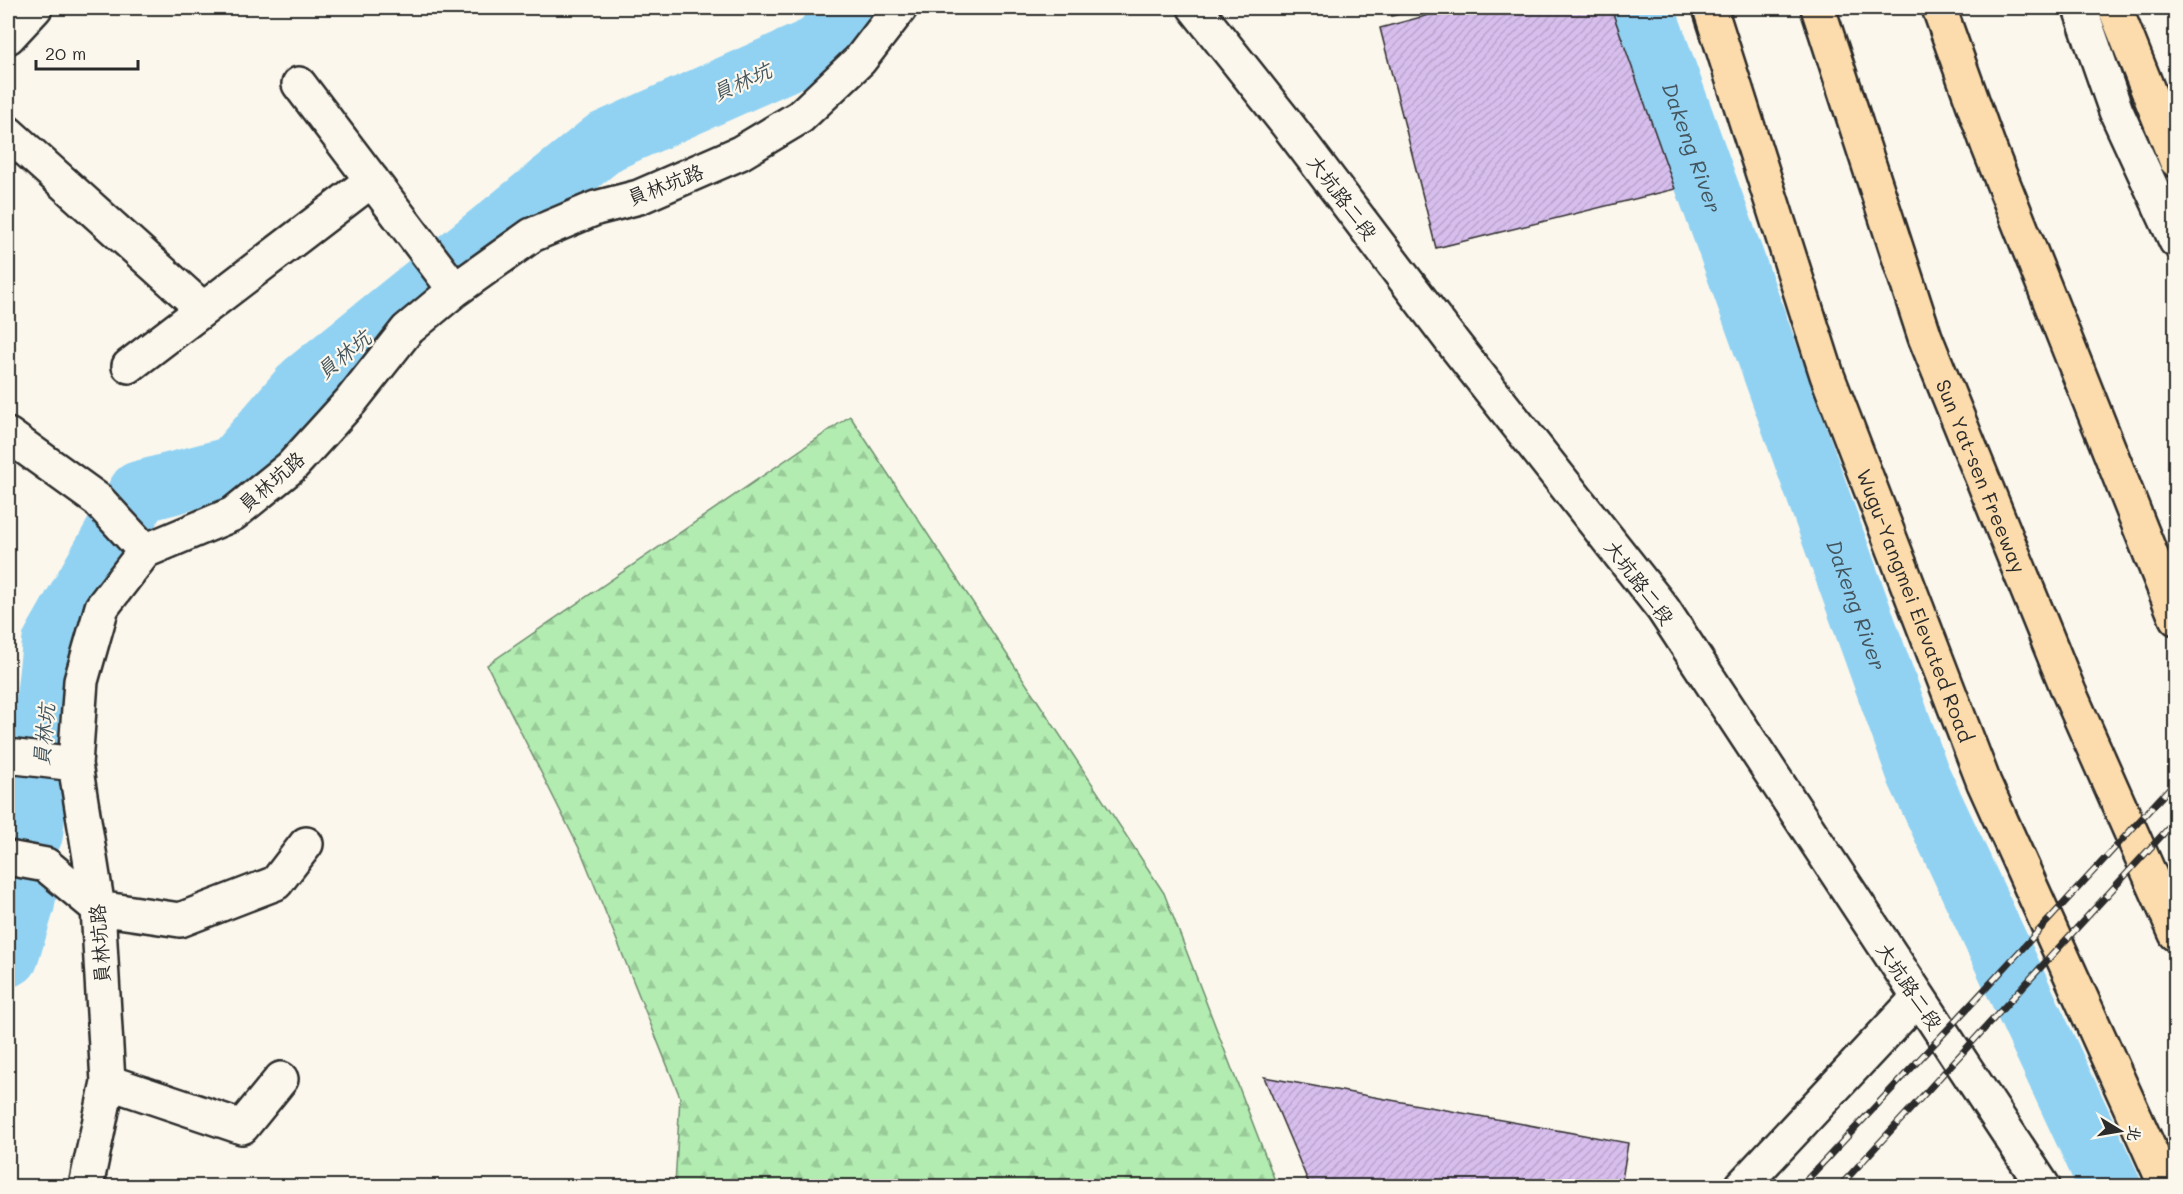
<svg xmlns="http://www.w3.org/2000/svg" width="2183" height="1194" viewBox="0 0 2183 1194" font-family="Mali,'LXGW WenKai TC',sans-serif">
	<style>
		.forest { fill: url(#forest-firs); stroke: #6e8c6e; stroke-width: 1.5 }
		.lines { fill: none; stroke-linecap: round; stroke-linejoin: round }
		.river { stroke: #91d2f3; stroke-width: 62 }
		.building { fill: url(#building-hatch); stroke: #2b2b2b; stroke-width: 1.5 }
		.minor-casing { stroke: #2b2b2b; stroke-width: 38 }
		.highway-casing { stroke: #2b2b2b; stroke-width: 38 }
		.minor { stroke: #fbf7ec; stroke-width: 33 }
		.highway { stroke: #fcdcac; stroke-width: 33 }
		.rail-casing { stroke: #2b2b2b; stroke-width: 7 }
		.rail { stroke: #fbf7ec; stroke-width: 4.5; stroke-dasharray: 14; stroke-linecap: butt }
		.labels { text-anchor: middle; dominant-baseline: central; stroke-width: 4.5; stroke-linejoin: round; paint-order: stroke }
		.street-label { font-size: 20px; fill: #2b2b2b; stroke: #fbf7ec }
		.water-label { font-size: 21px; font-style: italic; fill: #44555d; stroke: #fbf7ec }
	</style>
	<defs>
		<pattern id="forest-firs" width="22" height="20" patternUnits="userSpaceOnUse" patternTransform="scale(1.5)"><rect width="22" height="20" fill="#b2ecb1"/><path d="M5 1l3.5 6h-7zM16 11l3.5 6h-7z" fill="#99cb98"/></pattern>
		<pattern id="building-hatch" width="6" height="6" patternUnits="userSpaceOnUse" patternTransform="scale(1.5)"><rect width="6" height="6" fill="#d7beed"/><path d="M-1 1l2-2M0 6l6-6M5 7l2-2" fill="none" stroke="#b9a3cb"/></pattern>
	</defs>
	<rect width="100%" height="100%" fill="#fbf7ec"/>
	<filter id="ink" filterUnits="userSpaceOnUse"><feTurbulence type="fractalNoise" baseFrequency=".0167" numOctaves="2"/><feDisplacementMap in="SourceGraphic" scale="12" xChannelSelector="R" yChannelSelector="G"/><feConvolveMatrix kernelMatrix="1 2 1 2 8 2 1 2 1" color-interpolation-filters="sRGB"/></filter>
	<g filter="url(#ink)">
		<path class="forest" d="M 850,416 L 1164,893 L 1277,1186 L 675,1186 L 680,1097 L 582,854 L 487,665 Z"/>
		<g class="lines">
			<g class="river">
				<path id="s1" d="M 1643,8 L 1918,774 L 2110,1186"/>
				<path d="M 32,834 L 53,643 L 139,492 L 234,467 L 305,384 L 605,142 L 820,46 L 850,8"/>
				<path d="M 8,956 L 24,903 L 26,890"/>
			</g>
		</g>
		<path class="building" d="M 1388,8 L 1419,8 L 1392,16 Z
			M 1455,8 L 1611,8 L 1675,189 L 1436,248 L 1380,28 Z
			M 1264,1077 L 1628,1143 L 1621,1186 L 1310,1186 Z"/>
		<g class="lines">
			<g class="minor-casing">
				<path id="minor" d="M 1195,8 L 1287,124 L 1454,344 L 1663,609 L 2043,1186
					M 2080,8 L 2116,111 L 2176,241
					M 8,37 L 35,8
					M 299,84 L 455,290
					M 8,133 L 203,309
					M 129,366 L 372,180
					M 8,435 L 98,500 L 145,551
					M 8,756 L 75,764
					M 8,858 L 46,865 L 98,908 L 180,920 L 276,883 L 306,844
					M 108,1082 L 242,1127 L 281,1079
					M 86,1186 L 108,1082 L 98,908 L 75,764 L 81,681 L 102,607 L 145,551 L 233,514 L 291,467 L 351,401 L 407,330 L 455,290 L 532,235 L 596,208 L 639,197 L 740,153 L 800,117 L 860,60 L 900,8
					M 1742,1186 L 1918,998"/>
			</g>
			<g class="highway-casing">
				<g id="highway">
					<path id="s2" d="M 1710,8 L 1827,375 L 1984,783 L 2166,1186"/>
					<path id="s3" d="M 1818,8 L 1925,337 L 2069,692 L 2176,934"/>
					<path d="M 1939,8 L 1988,145 L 2176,618"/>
					<path d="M 2115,8 L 2176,160"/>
				</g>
			</g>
			<use href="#minor" class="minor"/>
			<use href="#highway" class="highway"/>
			<g class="rail-casing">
				<path id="rail" d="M 1801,1186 L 1976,999 L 2176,781
					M 1840,1186 L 2176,820"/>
			</g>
			<use href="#rail" class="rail"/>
		</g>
	</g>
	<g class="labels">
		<g class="street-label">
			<text transform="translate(665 184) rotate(-21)">員林坑路</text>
			<text transform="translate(1343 197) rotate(53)">大坑路二段</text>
			<text stroke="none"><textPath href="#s3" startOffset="496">Sun Yat-sen Freeway</textPath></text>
			<text transform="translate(271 481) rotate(-41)">員林坑路</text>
			<text transform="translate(1640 582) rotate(53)">大坑路二段</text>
			<text stroke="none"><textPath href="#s2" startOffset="632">Wugu-Yangmei Elevated Road</textPath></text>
			<text transform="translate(99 944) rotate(-94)">員林坑路</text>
			<text transform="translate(1910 986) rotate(56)">大坑路二段</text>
		</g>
		<g class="water-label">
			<text transform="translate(741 81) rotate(-24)">員林坑</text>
			<text stroke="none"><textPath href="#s1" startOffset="148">Dakeng River</textPath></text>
			<text transform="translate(343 354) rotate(-39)">員林坑</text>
			<text stroke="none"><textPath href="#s1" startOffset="634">Dakeng River</textPath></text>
			<text transform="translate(43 735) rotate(-84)">員林坑</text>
		</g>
	</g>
	<rect width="2183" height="1194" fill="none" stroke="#fbf7ec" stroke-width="30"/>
	<rect x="15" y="15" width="2153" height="1164" fill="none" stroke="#2b2b2b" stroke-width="2" filter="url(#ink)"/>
	<g transform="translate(2120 1131) rotate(101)" stroke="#fbf7ec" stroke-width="4.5" paint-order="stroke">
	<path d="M0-4.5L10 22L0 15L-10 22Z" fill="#2b2b2b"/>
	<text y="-9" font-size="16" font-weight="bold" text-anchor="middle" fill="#2b2b2b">北</text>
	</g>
	<path d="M36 60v9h102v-9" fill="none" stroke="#2b2b2b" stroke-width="3"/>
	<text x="45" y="60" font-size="18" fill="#2b2b2b" stroke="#fbf7ec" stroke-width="4.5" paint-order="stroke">20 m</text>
</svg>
